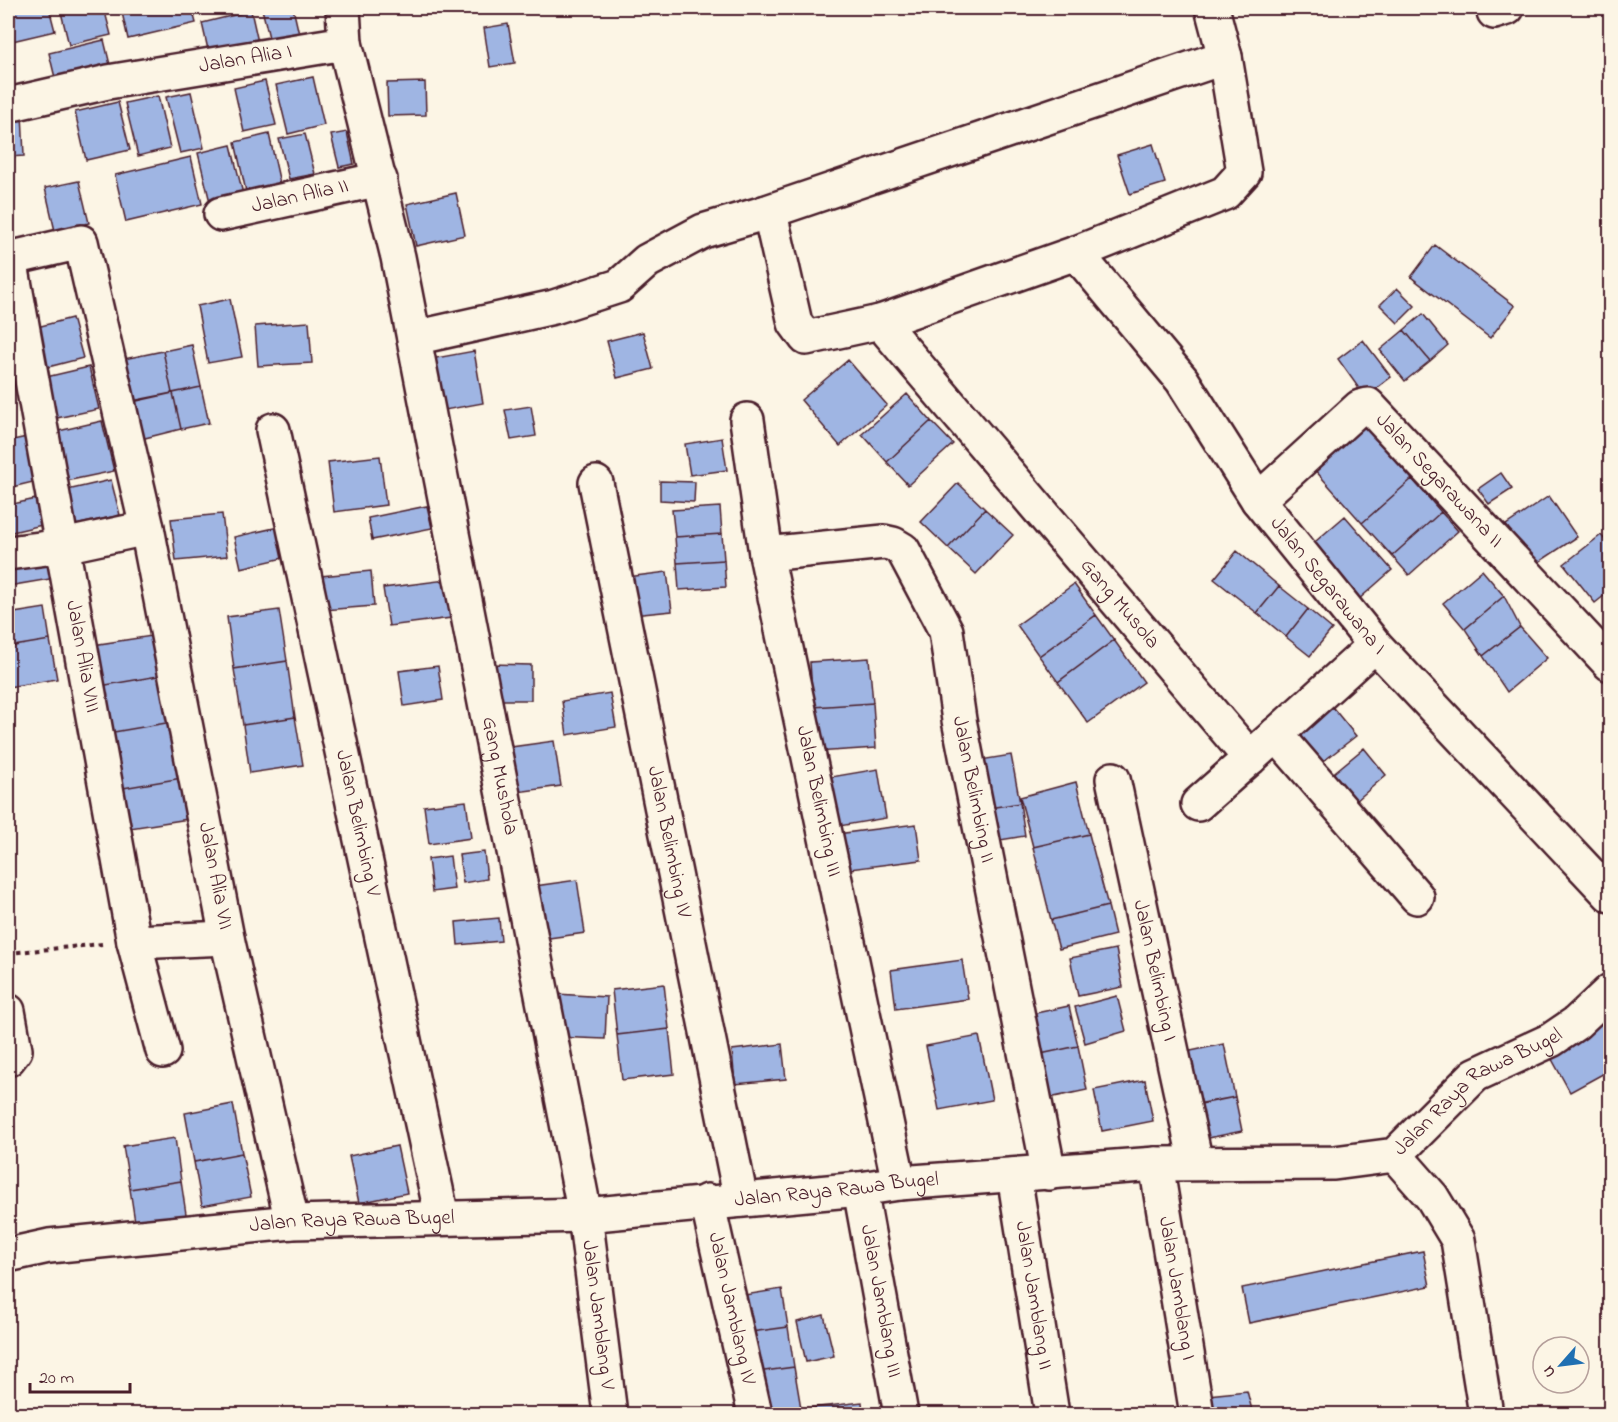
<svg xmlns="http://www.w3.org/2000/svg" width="1618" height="1422" viewBox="0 0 1618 1422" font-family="'Indie Flower',sans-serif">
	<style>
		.building { fill: #9fb5e3; stroke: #4a1f2b; stroke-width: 1.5 }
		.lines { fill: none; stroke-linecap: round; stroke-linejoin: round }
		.minor-casing { stroke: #4a1f2b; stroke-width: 38 }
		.path { stroke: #4a1f2b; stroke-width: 4; stroke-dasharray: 4.5 4.5; stroke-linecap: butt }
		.minor { stroke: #fcf5e5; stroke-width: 33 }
		.labels { text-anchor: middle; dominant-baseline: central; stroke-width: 6; stroke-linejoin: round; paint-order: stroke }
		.street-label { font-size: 21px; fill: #4a1f2b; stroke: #fcf5e5 }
	</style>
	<rect width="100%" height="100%" fill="#fcf5e5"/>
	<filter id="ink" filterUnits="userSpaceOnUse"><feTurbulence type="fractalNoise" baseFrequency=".0167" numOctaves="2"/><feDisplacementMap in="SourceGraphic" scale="12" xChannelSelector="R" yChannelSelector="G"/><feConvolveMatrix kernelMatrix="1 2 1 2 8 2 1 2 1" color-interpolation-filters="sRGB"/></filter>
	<g filter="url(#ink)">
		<path class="building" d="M 8,8 L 49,8 L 55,31 L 8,42 Z
			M 60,8 L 104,8 L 111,35 L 69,45 Z
			M 121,8 L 192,8 L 196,23 L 128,39 Z
			M 210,8 L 234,8 L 211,13 Z
			M 293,8 L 301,43 L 272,50 L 262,9 Z
			M 251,11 L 260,51 L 211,63 L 202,23 Z
			M 508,24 L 515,63 L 490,67 L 484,28 Z
			M 104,40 L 111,69 L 56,82 L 49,53 Z
			M 313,77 L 324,125 L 288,134 L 276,85 Z
			M 265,81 L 276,125 L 244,132 L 234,88 Z
			M 425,82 L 426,115 L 388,116 L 387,83 Z
			M 191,92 L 204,148 L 180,153 L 166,97 Z
			M 158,96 L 170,148 L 138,156 L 125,103 Z
			M 118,102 L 130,150 L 86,160 L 75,112 Z
			M 22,113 L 24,156 L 8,157 L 8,114 Z
			M 347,132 L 354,164 L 339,167 L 331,135 Z
			M 269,134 L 281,188 L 247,196 L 235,142 Z
			M 305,134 L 315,174 L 289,179 L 279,139 Z
			M 1153,144 L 1165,183 L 1130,194 L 1117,155 Z
			M 231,145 L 243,194 L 210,202 L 198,153 Z
			M 191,157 L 202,204 L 126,222 L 115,175 Z
			M 79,181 L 89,223 L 55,231 L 45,188 Z
			M 456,193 L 465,235 L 416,246 L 407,204 Z
			M 1435,245 L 1515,306 L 1490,338 L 1411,277 Z
			M 1397,288 L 1415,306 L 1398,323 L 1380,305 Z
			M 230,299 L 242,357 L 208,363 L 197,306 Z
			M 1423,314 L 1448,345 L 1430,361 L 1404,330 Z
			M 72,318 L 83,358 L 48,367 L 37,327 Z
			M 309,322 L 312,363 L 258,366 L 255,326 Z
			M 1404,330 L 1430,361 L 1405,381 L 1380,350 Z
			M 643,332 L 653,369 L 617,378 L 607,341 Z
			M 8,338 L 20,384 L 8,387 Z
			M 1363,340 L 1391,377 L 1365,397 L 1338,359 Z
			M 192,345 L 201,387 L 172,393 L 163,351 Z
			M 163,351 L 172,393 L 127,402 L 119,360 Z
			M 474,351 L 483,403 L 434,412 L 425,360 Z
			M 848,360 L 887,405 L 840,446 L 801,400 Z
			M 89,367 L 99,409 L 52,419 L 42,378 Z
			M 201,387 L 209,423 L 181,429 L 173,393 Z
			M 173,393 L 181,429 L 137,440 L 128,403 Z
			M 907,394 L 931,421 L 887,462 L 862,434 Z
			M 531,406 L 536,436 L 511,440 L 505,410 Z
			M 102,421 L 114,471 L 66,481 L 54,432 Z
			M 931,421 L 953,444 L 908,485 L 887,462 Z
			M 1363,425 L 1412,479 L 1362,523 L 1314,469 Z
			M 27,437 L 37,481 L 8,488 L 8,441 Z
			M 722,438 L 727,470 L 690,475 L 685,444 Z
			M 380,456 L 386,505 L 334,512 L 328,462 Z
			M 1501,473 L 1512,489 L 1489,504 L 1478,489 Z
			M 1412,479 L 1441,512 L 1392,556 L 1362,523 Z
			M 111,480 L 120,515 L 71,526 L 63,491 Z
			M 660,481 L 695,482 L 694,502 L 660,500 Z
			M 958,483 L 985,509 L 948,548 L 921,522 Z
			M 1549,496 L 1577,537 L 1533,566 L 1506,525 Z
			M 36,499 L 42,525 L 8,533 L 8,505 Z
			M 427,506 L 432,528 L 372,540 L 368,518 Z
			M 720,507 L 722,534 L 675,537 L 672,510 Z
			M 985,509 L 1013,535 L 976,574 L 948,548 Z
			M 1441,512 L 1458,531 L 1409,575 L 1392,556 Z
			M 222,514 L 227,556 L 176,561 L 171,519 Z
			M 1345,516 L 1392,570 L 1349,608 L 1302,553 Z
			M 288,525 L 296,555 L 241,568 L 234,537 Z
			M 722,534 L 724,560 L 677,563 L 675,537 Z
			M 1601,535 L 1610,546 L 1610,591 L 1595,603 L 1564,564 Z
			M 52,550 L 56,578 L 8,586 L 8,557 Z
			M 1237,551 L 1279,586 L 1257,613 L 1214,579 Z
			M 724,560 L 726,587 L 679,590 L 677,563 Z
			M 1482,570 L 1504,596 L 1465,629 L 1443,603 Z
			M 371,571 L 374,606 L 324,610 L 321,576 Z
			M 667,572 L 672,611 L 623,616 L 619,578 Z
			M 446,580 L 451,618 L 389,626 L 383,588 Z
			M 1074,584 L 1096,615 L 1039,656 L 1017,625 Z
			M 1279,586 L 1308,609 L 1286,637 L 1257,613 Z
			M 1504,596 L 1520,627 L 1483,656 L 1465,629 Z
			M 45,608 L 50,640 L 8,647 L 8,614 Z
			M 1308,609 L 1332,629 L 1310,656 L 1286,637 Z
			M 279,610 L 287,661 L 234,669 L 227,617 Z
			M 1096,615 L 1114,640 L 1058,682 L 1039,656 Z
			M 1520,627 L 1547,658 L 1507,692 L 1483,656 Z
			M 158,635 L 164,675 L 100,686 L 93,645 Z
			M 50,640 L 57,679 L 8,687 L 8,647 Z
			M 1114,640 L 1144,682 L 1088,723 L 1058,682 Z
			M 869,658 L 873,703 L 813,707 L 810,662 Z
			M 287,661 L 295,717 L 243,725 L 234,669 Z
			M 493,664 L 531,665 L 531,700 L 493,700 Z
			M 438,666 L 443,700 L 404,706 L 399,671 Z
			M 164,675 L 172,722 L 108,733 L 100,686 Z
			M 610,693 L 616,727 L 567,735 L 562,701 Z
			M 873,703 L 876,748 L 816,752 L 813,707 Z
			M 1329,703 L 1356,736 L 1316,767 L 1290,735 Z
			M 295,717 L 303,765 L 250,773 L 243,725 Z
			M 172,722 L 182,778 L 117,789 L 108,733 Z
			M 554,741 L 561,786 L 510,793 L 504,748 Z
			M 1364,748 L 1386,775 L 1348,808 L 1325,780 Z
			M 1011,755 L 1020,803 L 983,809 L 974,761 Z
			M 878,769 L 886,818 L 834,827 L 825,778 Z
			M 182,778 L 188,819 L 124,829 L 117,789 Z
			M 1076,782 L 1089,834 L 1033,847 L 1020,797 Z
			M 466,801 L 471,838 L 429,844 L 424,806 Z
			M 1020,803 L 1025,836 L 988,842 L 983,809 Z
			M 916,824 L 921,860 L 842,870 L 837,834 Z
			M 1089,834 L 1108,906 L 1051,920 L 1033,847 Z
			M 484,852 L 487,879 L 463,883 L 459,855 Z
			M 450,856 L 454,889 L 432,892 L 428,859 Z
			M 577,880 L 585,933 L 535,940 L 528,887 Z
			M 1108,906 L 1115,935 L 1059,949 L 1051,920 Z
			M 499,918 L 501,941 L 458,945 L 456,922 Z
			M 1116,949 L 1123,987 L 1078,996 L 1070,958 Z
			M 962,960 L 968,999 L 896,1009 L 891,970 Z
			M 664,984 L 669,1029 L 617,1035 L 612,990 Z
			M 556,994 L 607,997 L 605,1039 L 554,1037 Z
			M 1117,996 L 1126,1031 L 1085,1043 L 1075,1007 Z
			M 1069,1006 L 1078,1046 L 1031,1056 L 1022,1016 Z
			M 1610,1018 L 1610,1070 L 1570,1092 L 1548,1052 Z
			M 669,1029 L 674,1074 L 622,1080 L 617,1035 Z
			M 979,1036 L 992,1100 L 939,1110 L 926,1046 Z
			M 782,1044 L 786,1079 L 735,1084 L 732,1050 Z
			M 1224,1044 L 1235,1097 L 1192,1105 L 1181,1053 Z
			M 1078,1046 L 1087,1090 L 1040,1100 L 1031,1056 Z
			M 1145,1080 L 1153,1121 L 1102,1131 L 1094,1090 Z
			M 1235,1097 L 1242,1131 L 1199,1140 L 1191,1106 Z
			M 233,1104 L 242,1153 L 194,1162 L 185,1113 Z
			M 175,1138 L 181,1181 L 130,1189 L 123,1146 Z
			M 397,1146 L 407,1193 L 359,1203 L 349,1156 Z
			M 242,1153 L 251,1197 L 202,1206 L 194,1162 Z
			M 181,1181 L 188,1227 L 137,1235 L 130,1189 Z
			M 1423,1251 L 1430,1286 L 1249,1323 L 1242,1288 Z
			M 782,1289 L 788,1327 L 744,1333 L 738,1296 Z
			M 824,1315 L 834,1356 L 806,1362 L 797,1322 Z
			M 788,1327 L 794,1367 L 750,1373 L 744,1333 Z
			M 794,1367 L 801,1408 L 756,1414 L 750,1373 Z
			M 1247,1391 L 1253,1414 L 1203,1414 L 1198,1396 Z
			M 862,1402 L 863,1414 L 812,1414 L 811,1408 Z
			M 1448,1410 L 1449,1414 L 1430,1414 Z"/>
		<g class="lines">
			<g class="minor-casing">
				<g id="minor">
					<path d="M 343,8 L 345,43"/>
					<path d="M 1494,12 L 1507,8"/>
					<path id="s1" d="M 8,105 L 108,82 L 345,43 L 398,257 L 585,1215 L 610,1414"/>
					<path d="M 764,213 L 1225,57"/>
					<path id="s2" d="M 221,214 L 380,179"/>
					<path id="s3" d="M 1076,253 L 1182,380 L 1258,500 L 1375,645 L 1610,895"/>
					<path id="s4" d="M 8,259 L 81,242 L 147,528 L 227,938 L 292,1222"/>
					<path id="s5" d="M 10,259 L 134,942 L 163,1051"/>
					<path id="s6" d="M 880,322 L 1250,758 L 1375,645"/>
					<path d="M 414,338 L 554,307 L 619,286 L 647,261 L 703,231 L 764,213 L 772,222 L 795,323 L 806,338 L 880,322 L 1076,253 L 1225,193 L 1244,172 L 1225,57 L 1212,8"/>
					<path id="s7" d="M 747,420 L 766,554 L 899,1183"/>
					<path id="s8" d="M 273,430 L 442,1217"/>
					<path id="s9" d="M 596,483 L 741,1200"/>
					<path id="s10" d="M 1258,500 L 1360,407 L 1368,405 L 1610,664"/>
					<path d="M 8,553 L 63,546 L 147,528"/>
					<path id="s11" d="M 766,554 L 884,542 L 893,544 L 903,550 L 946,631 L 959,720 L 1049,1173"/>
					<path d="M 1276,734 L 1417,897"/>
					<path id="s12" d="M 1113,779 L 1196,1163"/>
					<path d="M 1198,804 L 1250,758"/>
					<path d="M 134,942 L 227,938"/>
					<path d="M 8,1011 L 15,1050 L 8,1059"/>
					<path d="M 1395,1155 L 1432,1197 L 1458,1240 L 1486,1414"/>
					<path id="s13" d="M 1156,1164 L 1197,1414"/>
					<path id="s14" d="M 1014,1175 L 1052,1414"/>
					<path id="s15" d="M 860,1189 L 901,1414"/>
					<path id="s16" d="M 707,1201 L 755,1414"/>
					<path id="s17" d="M 8,1255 L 49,1246 L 292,1222 L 585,1215 L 860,1189 L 899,1183 L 1156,1164 L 1334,1163 L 1395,1155 L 1475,1075 L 1551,1040 L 1576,1023 L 1610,991"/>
				</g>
			</g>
			<path class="path" d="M 8,953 L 102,944"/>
			<use href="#minor" class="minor"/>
		</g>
	</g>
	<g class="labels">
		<g class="street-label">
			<text stroke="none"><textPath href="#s1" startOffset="242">Jalan Alia I</textPath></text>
			<text stroke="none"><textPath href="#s2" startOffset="81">Jalan Alia II</textPath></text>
			<text stroke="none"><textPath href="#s10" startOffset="250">Jalan Segarawana II</textPath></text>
			<text stroke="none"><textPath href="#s3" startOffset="418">Jalan Segarawana I</textPath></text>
			<text stroke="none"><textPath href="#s6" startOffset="370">Gang Musola</textPath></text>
			<text stroke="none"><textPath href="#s5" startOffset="404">Jalan Alia VIII</textPath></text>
			<text stroke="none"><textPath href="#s1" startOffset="1092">Gang Mushola</textPath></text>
			<text stroke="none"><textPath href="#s11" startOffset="392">Jalan Belimbing II</textPath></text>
			<text stroke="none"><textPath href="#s7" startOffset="388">Jalan Belimbing III</textPath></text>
			<text stroke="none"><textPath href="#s8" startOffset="402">Jalan Belimbing V</textPath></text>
			<text stroke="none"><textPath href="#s9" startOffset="366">Jalan Belimbing IV</textPath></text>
			<text stroke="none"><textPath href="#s4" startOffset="723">Jalan Alia VII</textPath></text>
			<text stroke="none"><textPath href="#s12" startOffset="196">Jalan Belimbing I</textPath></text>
			<text stroke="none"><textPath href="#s17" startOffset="1498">Jalan Raya Rawa Bugel</textPath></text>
			<text stroke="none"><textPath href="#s17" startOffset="832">Jalan Raya Rawa Bugel</textPath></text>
			<text stroke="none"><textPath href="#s17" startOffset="346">Jalan Raya Rawa Bugel</textPath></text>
			<text stroke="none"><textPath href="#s13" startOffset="126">Jalan Jamblang I</textPath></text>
			<text stroke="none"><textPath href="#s14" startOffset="122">Jalan Jamblang II</textPath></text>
			<text stroke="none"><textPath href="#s15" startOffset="114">Jalan Jamblang III</textPath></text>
			<text stroke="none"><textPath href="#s16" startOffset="110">Jalan Jamblang IV</textPath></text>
			<text stroke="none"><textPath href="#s1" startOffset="1640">Jalan Jamblang V</textPath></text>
		</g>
	</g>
	<rect width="1618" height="1422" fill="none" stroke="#fcf5e5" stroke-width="30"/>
	<rect x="15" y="15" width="1588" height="1392" fill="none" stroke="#4a1f2b" stroke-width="2" filter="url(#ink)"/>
	<g transform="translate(1561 1365) rotate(242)"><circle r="28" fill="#fcf5e5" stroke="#b59f9b" stroke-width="1.5"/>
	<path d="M0-4.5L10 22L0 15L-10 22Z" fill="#1f6fb2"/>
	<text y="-9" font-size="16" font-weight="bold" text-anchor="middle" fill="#4a1f2b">U</text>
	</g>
	<path d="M30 1383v9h100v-9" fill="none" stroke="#4a1f2b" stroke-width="3"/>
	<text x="39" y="1383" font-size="18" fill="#4a1f2b" stroke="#fcf5e5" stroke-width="4.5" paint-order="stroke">20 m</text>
</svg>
